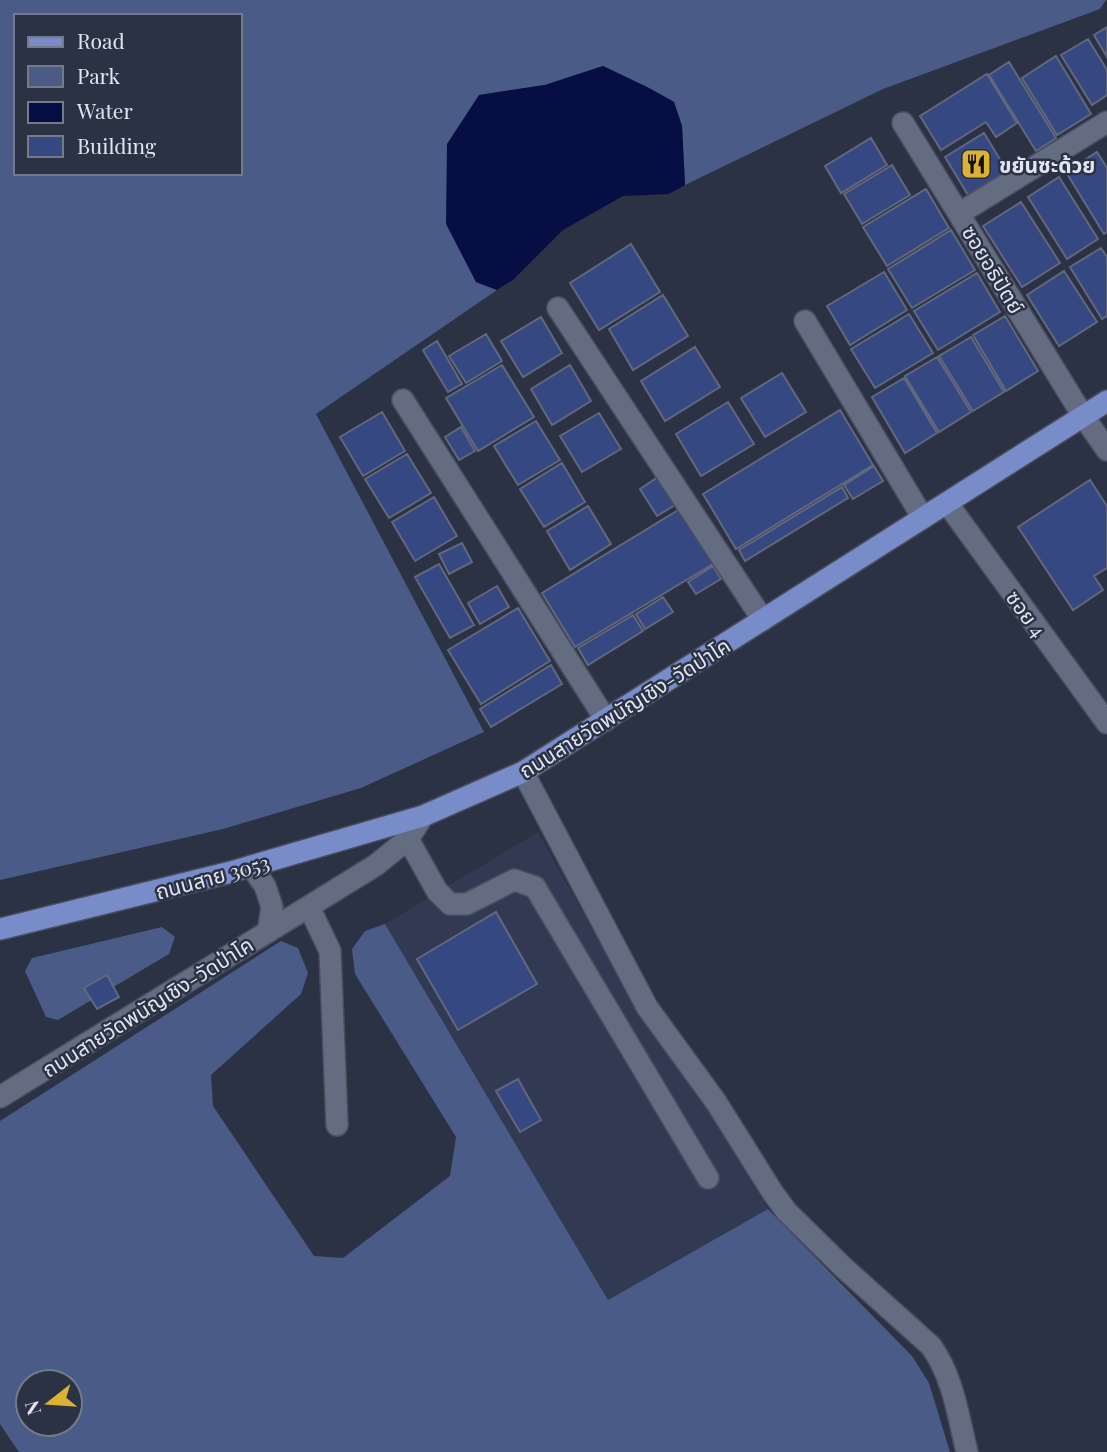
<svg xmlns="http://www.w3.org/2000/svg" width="1107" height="1452" viewBox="0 0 1107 1452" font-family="'Playfair Display','Noto Sans Thai',serif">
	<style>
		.built { fill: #313a52 }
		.green { fill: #4b5b88; fill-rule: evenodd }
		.water { fill: #070e43 }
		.building { fill: #364882; stroke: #61687d; stroke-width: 2 }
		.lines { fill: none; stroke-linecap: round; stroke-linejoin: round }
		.minor-casing { stroke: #494e5e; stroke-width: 24 }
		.major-casing { stroke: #494e5e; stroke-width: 24 }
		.minor { stroke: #646c81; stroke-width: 21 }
		.major { stroke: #778cc8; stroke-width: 21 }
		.labels { text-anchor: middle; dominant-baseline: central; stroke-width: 5; stroke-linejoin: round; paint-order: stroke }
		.poi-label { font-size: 21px; font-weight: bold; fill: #e0e5f1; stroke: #2b3244; text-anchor: start }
		.street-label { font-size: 21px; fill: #e0e5f1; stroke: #2b3244 }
	</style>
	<rect width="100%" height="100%" fill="#2b3244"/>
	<path class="built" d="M 538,832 L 640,1015 L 711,1112 L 768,1209 L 608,1300 L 385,924 Z"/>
	<path class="green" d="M 0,0 L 1106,0 L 1100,9 L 883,89 L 685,185 L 682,126 L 674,102 L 649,88 L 603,66 L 545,85 L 479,95 L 476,282 L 497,290 L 316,414 L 484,732 L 361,788 L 223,829 L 0,880 ZM 16,16 L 240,16 L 240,173 L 16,173 Z
		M 385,924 L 608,1300 L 768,1209 L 912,1356 L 929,1383 L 950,1452 L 19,1452 L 0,1424 L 0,1121 L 281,941 L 298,948 L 308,973 L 301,994 L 211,1075 L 213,1106 L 314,1256 L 343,1258 L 450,1176 L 456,1137 L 355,974 L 352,949 L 365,931 ZM 28,1382 L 70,1382 L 70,1424 L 28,1424 Z
		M 162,927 L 175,937 L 169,954 L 58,1020 L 46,1017 L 25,971 L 32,958 Z"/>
	<path class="water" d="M 603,66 L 649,88 L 674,102 L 682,126 L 685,185 L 669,194 L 623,196 L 563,230 L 514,279 L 497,290 L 476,282 L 446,224 L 447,144 L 479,95 L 545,85 Z"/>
	<path class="building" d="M 1107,27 L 1107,57 L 1094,35 Z
		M 1088,39 L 1107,70 L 1107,95 L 1092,105 L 1061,55 Z
		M 1056,56 L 1091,114 L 1057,135 L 1022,78 Z
		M 1009,62 L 1056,138 L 1036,151 L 989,75 Z
		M 987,74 L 1017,123 L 996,137 L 986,122 L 941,150 L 920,116 Z
		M 984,133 L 1007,171 L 968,195 L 945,157 Z
		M 871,138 L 887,165 L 841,193 L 825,166 Z
		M 1097,152 L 1107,168 L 1107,232 L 1104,234 L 1066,172 Z
		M 892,165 L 910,195 L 862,224 L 844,194 Z
		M 1059,177 L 1098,239 L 1067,259 L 1028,197 Z
		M 926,189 L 949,228 L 887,266 L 863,227 Z
		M 1021,202 L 1060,263 L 1022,287 L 983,226 Z
		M 951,230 L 975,270 L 912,308 L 888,269 Z
		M 631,244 L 660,292 L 599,330 L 570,283 Z
		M 1101,248 L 1107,257 L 1107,316 L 1102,319 L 1070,267 Z
		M 1064,271 L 1097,322 L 1059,346 L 1027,295 Z
		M 884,272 L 907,310 L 850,345 L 827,306 Z
		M 977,273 L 1000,312 L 938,350 L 914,311 Z
		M 663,295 L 688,336 L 633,370 L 609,329 Z
		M 909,314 L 933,353 L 875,388 L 851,349 Z
		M 1005,316 L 1038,371 L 1006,391 L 973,335 Z
		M 541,317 L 562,353 L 523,377 L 501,341 Z
		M 486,334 L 502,361 L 466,383 L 449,356 Z
		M 971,337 L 1004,392 L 973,411 L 939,356 Z
		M 437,341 L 462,384 L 448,392 L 423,350 Z
		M 695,347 L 720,387 L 665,421 L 641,381 Z
		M 937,357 L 971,412 L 939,432 L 905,376 Z
		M 502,365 L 534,417 L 478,451 L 446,398 Z
		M 570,365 L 591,401 L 552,425 L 531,389 Z
		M 782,373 L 806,412 L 765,437 L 741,398 Z
		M 904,378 L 937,433 L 905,453 L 872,397 Z
		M 728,402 L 754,444 L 701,476 L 676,434 Z
		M 840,410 L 873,465 L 736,549 L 703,494 Z
		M 382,412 L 405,451 L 363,476 L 340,437 Z
		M 599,413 L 621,449 L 582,472 L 560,436 Z
		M 536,421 L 560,460 L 518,485 L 494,446 Z
		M 461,427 L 475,451 L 459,460 L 445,437 Z
		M 407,454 L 431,493 L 389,518 L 365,479 Z
		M 562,463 L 585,502 L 544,527 L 520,489 Z
		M 874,466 L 883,481 L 853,499 L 844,485 Z
		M 658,477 L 675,505 L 657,516 L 640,489 Z
		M 1090,480 L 1107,506 L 1107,568 L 1094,576 L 1103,590 L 1073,610 L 1018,527 Z
		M 842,487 L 848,498 L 745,561 L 739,550 Z
		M 434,497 L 457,536 L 415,561 L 392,522 Z
		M 588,506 L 611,544 L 570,570 L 547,531 Z
		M 680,509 L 713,564 L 575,647 L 542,593 Z
		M 462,543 L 472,562 L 449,574 L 439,554 Z
		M 439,564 L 474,625 L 450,638 L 415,577 Z
		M 713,566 L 721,579 L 696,594 L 688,582 Z
		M 497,586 L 509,607 L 480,624 L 468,603 Z
		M 663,597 L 673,612 L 645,629 L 636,614 Z
		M 518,608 L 550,661 L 481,704 L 448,650 Z
		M 633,615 L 643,631 L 588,665 L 578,648 Z
		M 551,665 L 562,684 L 491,727 L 480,709 Z
		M 496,912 L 537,984 L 458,1030 L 417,959 Z
		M 107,975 L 119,997 L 97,1009 L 84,988 Z
		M 518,1079 L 541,1120 L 520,1132 L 496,1091 Z"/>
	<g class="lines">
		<g class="minor-casing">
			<path id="minor" d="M 903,123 L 1083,416 L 1107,450
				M 960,213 L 1107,122
				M 558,308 L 763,620
				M 805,321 L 923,518
				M 403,400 L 606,720
				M 947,503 L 1107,723
				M 523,772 L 647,1007 L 716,1102 L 773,1193 L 787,1212 L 844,1268 L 931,1346 C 953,1377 958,1415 967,1452
				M 408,839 L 437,891 L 450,904 L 467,904 L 514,880 L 535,887 L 708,1178
				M 251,866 L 265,886 L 272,907 L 268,932
				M 309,907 L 330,951 L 337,1125
				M 0,1097 L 376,865 L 408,839 L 423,816"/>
		</g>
		<g class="major-casing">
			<path id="major" d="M 0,929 L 231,872 L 423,816 L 523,772 L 1107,401"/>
		</g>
		<use href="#minor" class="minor"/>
		<use href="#major" class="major"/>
	</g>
	<defs>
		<g id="restaurant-square" transform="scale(1.575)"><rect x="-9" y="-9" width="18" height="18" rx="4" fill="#dcb233" stroke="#2b3244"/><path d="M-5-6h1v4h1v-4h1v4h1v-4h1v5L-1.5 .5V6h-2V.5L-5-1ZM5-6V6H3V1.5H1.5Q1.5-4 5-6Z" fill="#111"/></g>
	</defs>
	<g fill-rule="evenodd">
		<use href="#restaurant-square" x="976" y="164"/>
	</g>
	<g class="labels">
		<g class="poi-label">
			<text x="999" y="164">ขยันซะด้วย</text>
		</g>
		<g class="street-label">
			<text transform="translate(994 269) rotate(59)">ซอยอธิปัตย์</text>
			<text transform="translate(1027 613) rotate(54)">ซอย 4</text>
			<text transform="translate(624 707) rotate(-32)">ถนนสายวัดพนัญเชิง-วัดป่าโค</text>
			<text transform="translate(212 876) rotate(-15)">ถนนสาย 3053</text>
			<text transform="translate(147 1006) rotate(-32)">ถนนสายวัดพนัญเชิง-วัดป่าโค</text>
		</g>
	</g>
	<rect x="14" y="14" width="228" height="161" fill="#2b3244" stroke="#737a89" stroke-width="2"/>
	<rect x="28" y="37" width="35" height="10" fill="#778cc8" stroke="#737a89" stroke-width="2"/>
	<text x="77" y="49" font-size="21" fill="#e0e5f1">Road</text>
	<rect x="28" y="66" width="35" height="21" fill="#4b5b88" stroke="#737a89" stroke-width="2"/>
	<text x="77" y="84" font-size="21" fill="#e0e5f1">Park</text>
	<rect x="28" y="102" width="35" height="21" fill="#070e43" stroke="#737a89" stroke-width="2"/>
	<text x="77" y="119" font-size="21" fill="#e0e5f1">Water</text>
	<rect x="28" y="136" width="35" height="21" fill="#364882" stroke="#737a89" stroke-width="2"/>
	<text x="77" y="154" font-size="21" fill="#e0e5f1">Building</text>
	<g transform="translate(49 1403) rotate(253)"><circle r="33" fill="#2b3244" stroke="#737a89" stroke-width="2"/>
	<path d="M0-5L12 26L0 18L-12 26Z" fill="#dcb233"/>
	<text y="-10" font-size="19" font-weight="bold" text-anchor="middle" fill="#e0e5f1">N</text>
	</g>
</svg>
